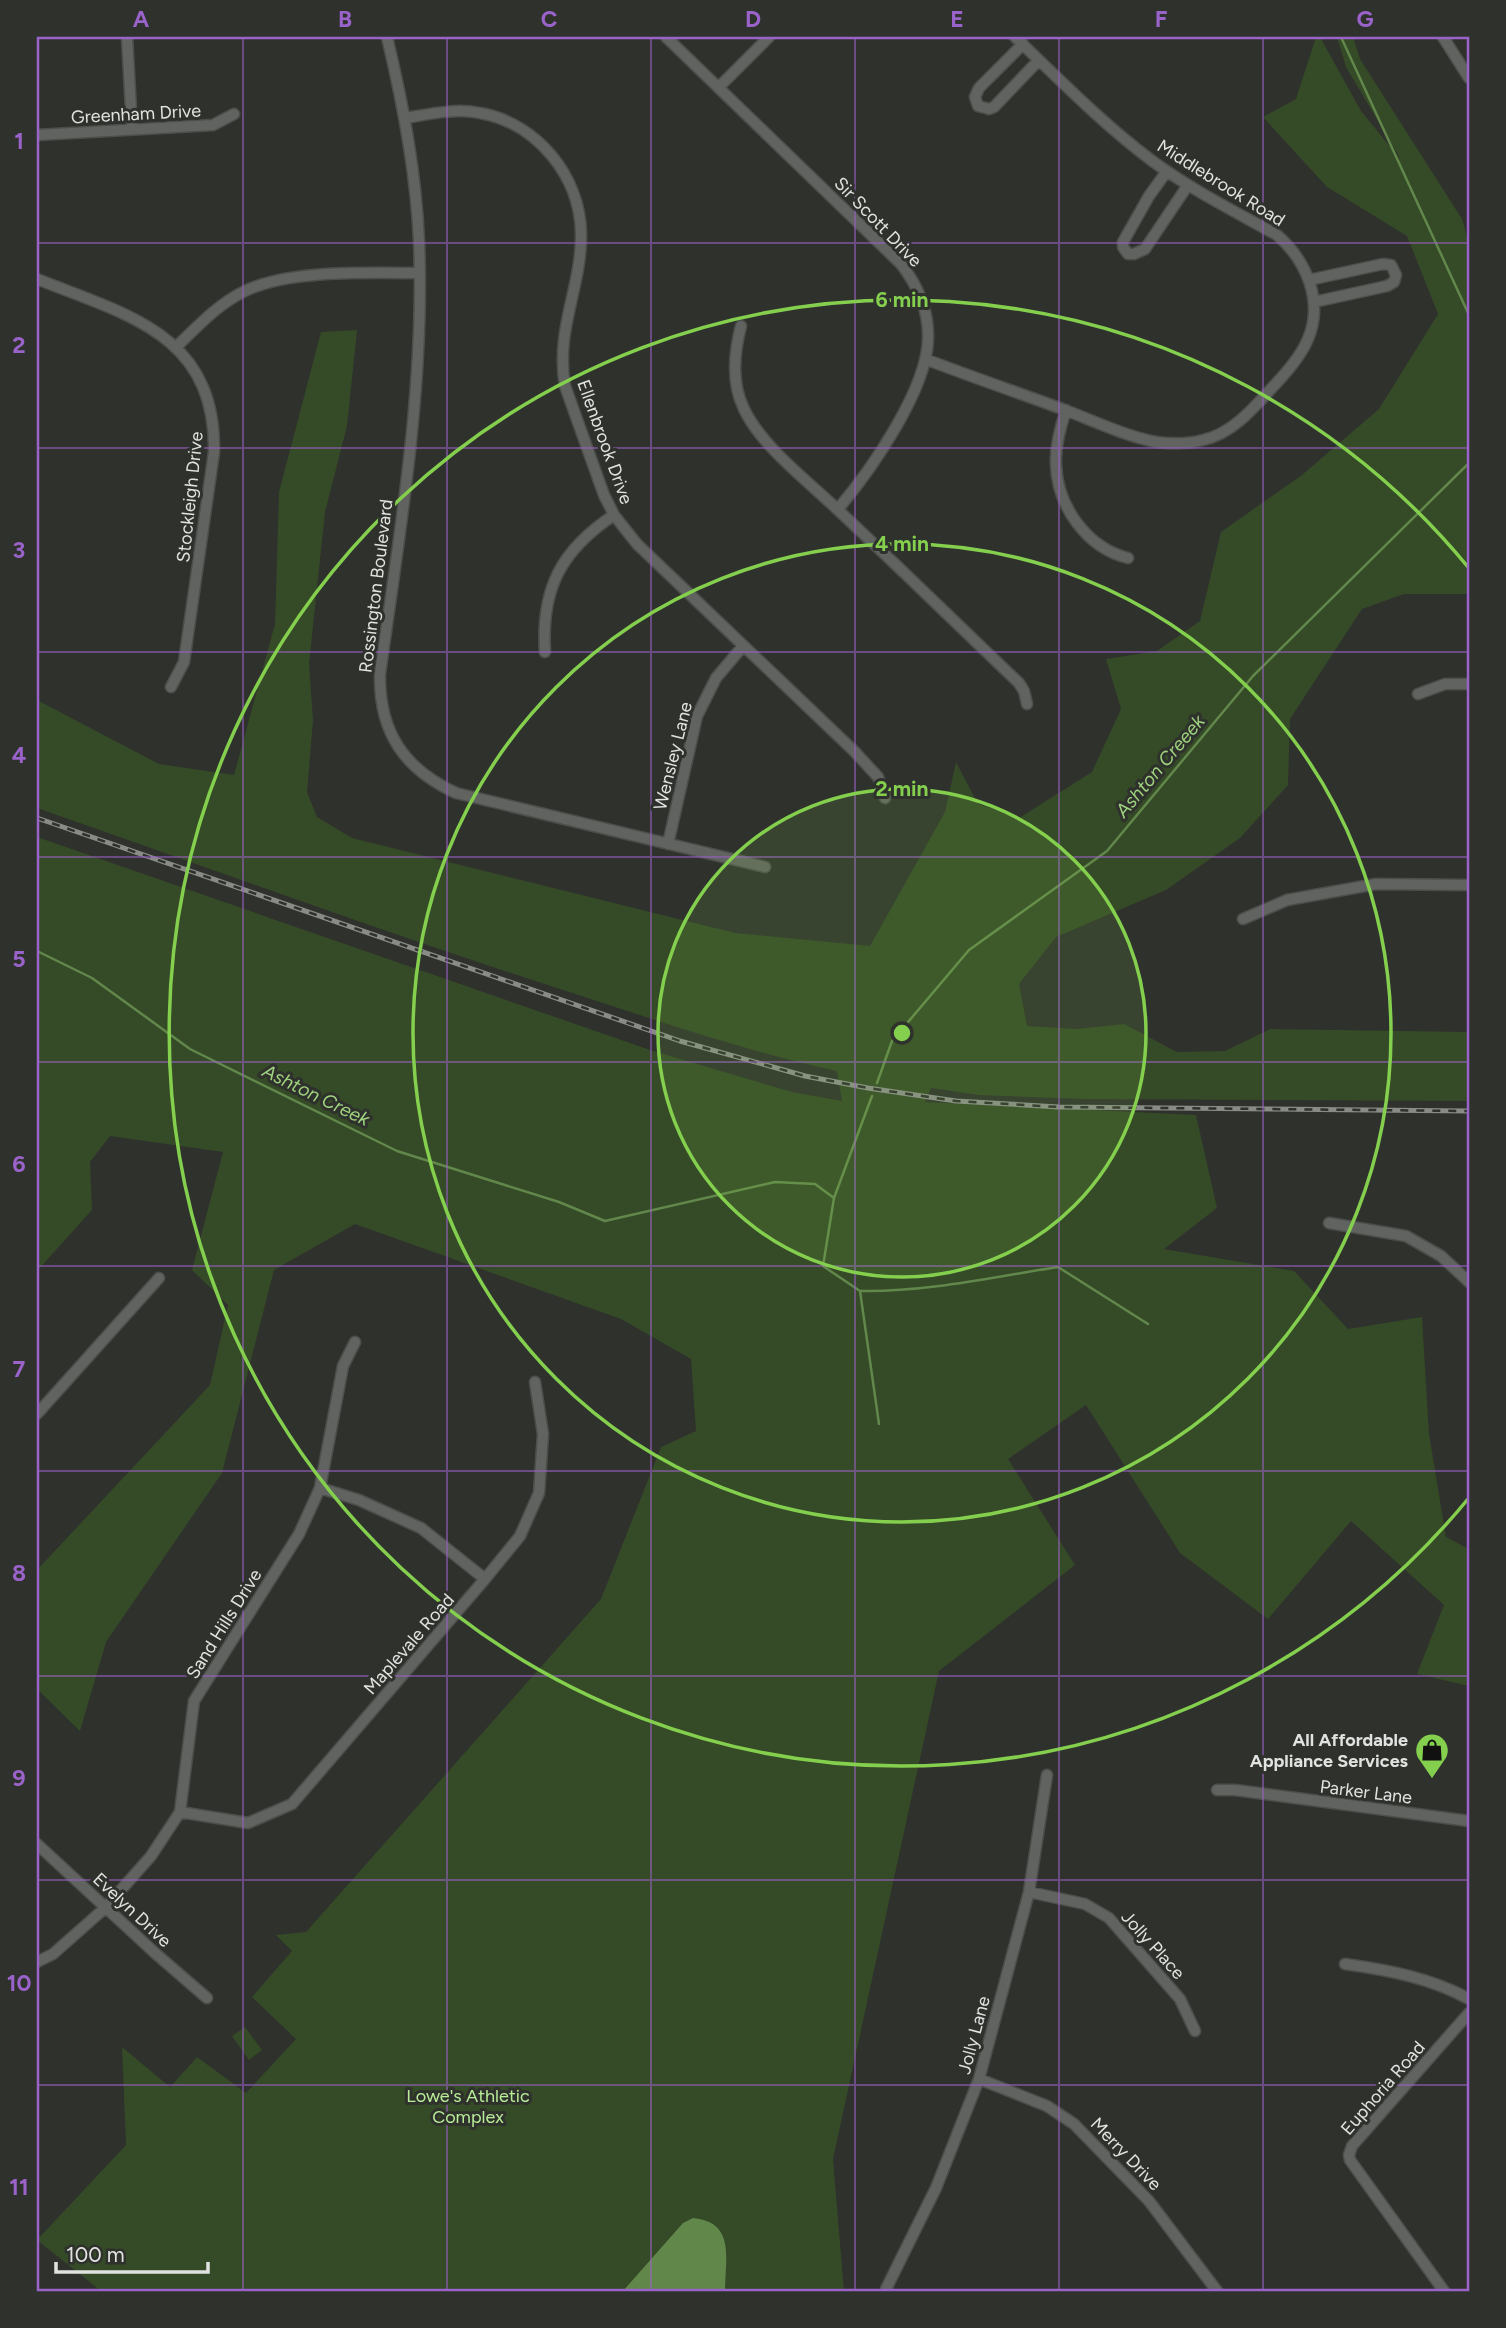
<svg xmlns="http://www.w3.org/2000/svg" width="1506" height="2328" viewBox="0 0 1506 2328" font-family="Figtree,sans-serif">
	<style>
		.green { fill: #354a27 }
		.water { fill: #62874b }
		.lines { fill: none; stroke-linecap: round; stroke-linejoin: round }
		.stream { stroke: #62874b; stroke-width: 2.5 }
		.minor-casing { stroke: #4c4e4b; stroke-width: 13 }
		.minor { stroke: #60635f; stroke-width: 10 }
		.rail-casing { stroke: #898b87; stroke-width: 5 }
		.rail { stroke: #2f312d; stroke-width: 2.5; stroke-dasharray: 8; stroke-linecap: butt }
		.grid { fill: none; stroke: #9a63c9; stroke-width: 2; stroke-opacity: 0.55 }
		.ring { fill: none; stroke: #84cf4d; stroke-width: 3.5 }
		.labels { text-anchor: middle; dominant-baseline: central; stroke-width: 6; stroke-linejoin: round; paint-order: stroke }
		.street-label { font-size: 18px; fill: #e1e3e0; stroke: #2f312d }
		.poi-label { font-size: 18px; font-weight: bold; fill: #e1e3e0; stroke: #2f312d; text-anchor: end }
		.park-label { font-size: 18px; fill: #b8ee97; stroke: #2f312d }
		.water-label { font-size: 19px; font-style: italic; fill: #9fd37e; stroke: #2f312d }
		.centre { fill: #84cf4d; stroke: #2f312d; stroke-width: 3.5 }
		.ring-label { font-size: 21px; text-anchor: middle; font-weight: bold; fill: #84cf4d; stroke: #2f312d; stroke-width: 6; stroke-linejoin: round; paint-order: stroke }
		.neatline { fill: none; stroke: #9a63c9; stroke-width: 2.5 }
		.grid-label { font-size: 23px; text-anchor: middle; font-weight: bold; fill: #9a63c9 }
	</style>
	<rect width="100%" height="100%" fill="#2f312d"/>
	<path class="green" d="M 1316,37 L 1320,37 L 1361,111 L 1401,160 L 1346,67 L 1337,37 L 1353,37 L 1360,59 L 1462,219 L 1469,243 L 1469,594 L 1404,594 L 1362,609 L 1290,719 L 1288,785 L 1240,838 L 1166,890 L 1056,937 L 1019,984 L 1027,1026 L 1077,1029 L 1124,1024 L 1177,1052 L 1225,1051 L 1270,1029 L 1469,1032 L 1469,1101 L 1082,1099 L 979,1095 L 931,1088 L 925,1102 L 1196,1115 L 1217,1208 L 1164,1249 L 1294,1271 L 1348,1329 L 1422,1317 L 1429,1434 L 1446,1537 L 1469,1549 L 1469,1686 L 1417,1674 L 1444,1605 L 1351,1521 L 1268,1619 L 1180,1553 L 1086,1405 L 1008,1459 L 1075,1565 L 939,1671 L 833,2159 L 844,2291 L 101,2291 L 37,2240 L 126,2145 L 122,2047 L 170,2087 L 197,2057 L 246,2093 L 296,2039 L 252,1997 L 292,1951 L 276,1935 L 306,1932 L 601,1599 L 661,1447 L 696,1431 L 691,1359 L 621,1319 L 355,1224 L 274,1270 L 222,1473 L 106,1642 L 80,1731 L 37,1689 L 37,1570 L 210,1385 L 228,1305 L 192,1270 L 223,1152 L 110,1136 L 90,1162 L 92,1210 L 37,1271 L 37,837 L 653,1051 L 792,1092 L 842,1101 L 837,1071 C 744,1051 653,1019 563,990 C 386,933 212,869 37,808 L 37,700 L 159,764 L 234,775 L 275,624 L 279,492 L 321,332 L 357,330 L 347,426 L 325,512 L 309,664 L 313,720 L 307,792 L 317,817 L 352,838 L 735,933 L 870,946 L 945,812 L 956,762 L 978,804 L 1019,818 L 1092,772 L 1121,709 L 1106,659 L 1157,651 L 1200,621 L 1221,532 L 1302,475 L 1379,409 L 1438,314 L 1407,236 L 1327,187 L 1263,117 L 1296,99 Z
		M 245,2027 L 262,2050 L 249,2060 L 232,2036 Z"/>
	<path class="water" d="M 693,2218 C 736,2222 725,2259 725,2291 L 623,2291 L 683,2223 Z"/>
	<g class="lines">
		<path class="stream" d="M 1341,37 L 1469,315
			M 37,951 L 92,978 L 190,1049 L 397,1151 L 559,1202 L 605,1221 L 775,1182 L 815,1184 L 834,1198
			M 877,1083 L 892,1041 L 969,950 L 1107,851 L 1253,676 L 1469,463
			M 872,1096 L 834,1198 L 823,1266 L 860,1291 L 879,1424
			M 861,1291 C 927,1292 993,1277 1058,1267 L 1148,1324"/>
		<g class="minor-casing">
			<path id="minor" d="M 127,37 L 132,128
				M 387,37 C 403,104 416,171 419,241 C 425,385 400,531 380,674 C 379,732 404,769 456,793 L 765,867
				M 666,37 L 901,264 C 918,286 929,311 928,339 C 927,390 871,470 838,509
				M 1443,37 L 1469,78
				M 1023,44 L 979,88 L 975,97 L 978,106 L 989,109 L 994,107 L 1039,60
				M 719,87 L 769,37
				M 406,118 C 430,114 455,108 480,113 C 537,123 580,176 581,233 C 582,287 555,329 565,386 L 604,495 L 614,515 L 637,544 L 854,751 L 878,777 L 885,798
				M 37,135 L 213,125 L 234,114
				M 1167,171 L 1149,196 L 1123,242 L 1123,247 L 1128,254 L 1134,254 L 1145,249 L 1188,185
				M 37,279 C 127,315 216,334 214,452 L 184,662 L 171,687
				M 1309,280 L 1383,264 L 1391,265 L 1396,275 L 1394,282 L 1387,286 L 1314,302
				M 741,326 C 734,353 731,383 744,409 C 762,447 808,481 838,510 C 899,567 958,625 1019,683 L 1024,691 L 1027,704
				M 176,347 C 197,327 217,305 243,292 C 287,269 369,273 420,273
				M 925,359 C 972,377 1019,393 1065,410 C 1094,421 1125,436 1156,442 C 1171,444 1188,444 1203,440 C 1231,434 1252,410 1270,390 C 1284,375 1300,358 1308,339 C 1324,301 1306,260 1277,235 C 1234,211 1190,189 1151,160 C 1102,123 1059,79 1015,37
				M 1066,410 C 1060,428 1055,446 1056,464 C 1057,506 1087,548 1128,558
				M 545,652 C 541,589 561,550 614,515
				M 1418,694 L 1445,684 L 1469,684
				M 668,844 L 697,716 L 716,678 L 743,646
				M 1243,919 L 1287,900 L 1376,884 L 1469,885
				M 1329,1223 L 1406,1236 L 1441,1256 L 1469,1282
				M 37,1414 L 159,1278
				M 320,1488 L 359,1500 L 421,1528 L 485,1579
				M 1217,1790 L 1235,1790 L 1469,1821
				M 180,1812 L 248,1823 L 292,1804 L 485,1579 L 520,1536 L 539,1493 L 543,1434 L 535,1382
				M 37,1844 L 155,1953 L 207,1998
				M 1029,1892 L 1085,1904 L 1109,1918 L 1180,1999 L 1195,2031
				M 37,1962 L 53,1954 L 105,1908 L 151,1856 L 180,1812 L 194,1701 L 299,1534 L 320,1488 L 343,1366 L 355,1342
				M 1345,1964 C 1388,1970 1431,1978 1469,1999
				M 979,2079 L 1047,2106 L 1074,2124 L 1149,2201 L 1217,2291
				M 886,2289 L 936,2188 L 979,2079 L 1029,1892 L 1047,1775
				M 1444,2291 L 1350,2160 L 1349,2155 L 1352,2146 L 1469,2013"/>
		</g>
		<use href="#minor" class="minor"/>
		<g class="rail-casing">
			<path id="rail" d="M 37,818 L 680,1041 L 805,1076 L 868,1088 L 956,1101 L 1059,1107 L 1469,1111"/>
		</g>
		<use href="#rail" class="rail"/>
	</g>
	<path class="grid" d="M 243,37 L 243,2291M 447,37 L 447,2291M 651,37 L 651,2291M 855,37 L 855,2291M 1059,37 L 1059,2291M 1263,37 L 1263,2291M 37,243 L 1469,243M 37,448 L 1469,448M 37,652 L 1469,652M 37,857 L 1469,857M 37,1062 L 1469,1062M 37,1266 L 1469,1266M 37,1471 L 1469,1471M 37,1676 L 1469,1676M 37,1880 L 1469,1880M 37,2085 L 1469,2085"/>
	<circle cx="902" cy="1033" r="244" fill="#84cf4d" fill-opacity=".12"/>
	<g class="ring">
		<circle cx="902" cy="1033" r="244"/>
		<circle cx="902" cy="1033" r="489"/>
		<path d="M1468 1499A733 733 0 1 1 1468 567"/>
	</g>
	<defs>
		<g id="shop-pin" transform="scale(1.75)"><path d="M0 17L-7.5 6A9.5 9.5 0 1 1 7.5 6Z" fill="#84cf4d" stroke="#2f312d"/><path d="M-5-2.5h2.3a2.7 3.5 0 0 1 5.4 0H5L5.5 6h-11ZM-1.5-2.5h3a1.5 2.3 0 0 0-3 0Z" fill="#111"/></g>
	</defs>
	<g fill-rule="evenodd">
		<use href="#shop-pin" x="1432" y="1750"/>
	</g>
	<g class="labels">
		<g class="street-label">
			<text transform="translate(136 114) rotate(-3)">Greenham Drive</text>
			<text transform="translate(1221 183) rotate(32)">Middlebrook Road</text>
			<text transform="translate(878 222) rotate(46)">Sir Scott Drive</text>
			<text transform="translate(605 442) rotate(70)">Ellenbrook Drive</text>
			<text transform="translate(190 497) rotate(-84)">Stockleigh Drive</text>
			<text transform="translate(376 586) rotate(-83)">Rossington Boulevard</text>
			<text transform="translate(673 756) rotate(-76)">Wensley Lane</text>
			<text transform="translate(224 1624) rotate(-58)">Sand Hills Drive</text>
			<text transform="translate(409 1644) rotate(-49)">Maplevale Road</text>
			<text transform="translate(1366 1792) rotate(7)">Parker Lane</text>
			<text transform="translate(132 1910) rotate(43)">Evelyn Drive</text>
			<text transform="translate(1153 1945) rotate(48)">Jolly Place</text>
			<text transform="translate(974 2035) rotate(-75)">Jolly Lane</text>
			<text transform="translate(1383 2088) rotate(-49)">Euphoria Road</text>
			<text transform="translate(1126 2154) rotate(46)">Merry Drive</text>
		</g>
		<g class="poi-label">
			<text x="1408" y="1740">All Affordable<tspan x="1408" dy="21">Appliance Services</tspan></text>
		</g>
		<g class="park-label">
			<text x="468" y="2096">Lowe's Athletic<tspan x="468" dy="21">Complex</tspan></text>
		</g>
		<g class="water-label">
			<text transform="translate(1160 766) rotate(-50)">Ashton Creeek</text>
			<text transform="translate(316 1095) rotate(26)">Ashton Creek</text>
		</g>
	</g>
	<circle cx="902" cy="1033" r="10" class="centre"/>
	<g class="ring-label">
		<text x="902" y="307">6 min</text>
		<text x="902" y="551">4 min</text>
		<text x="902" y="796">2 min</text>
	</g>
	<rect width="1506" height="2328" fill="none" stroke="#2f312d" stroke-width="77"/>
	<path d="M56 2262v10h152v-10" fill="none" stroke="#e1e3e0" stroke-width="3.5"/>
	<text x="66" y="2262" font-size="21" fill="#e1e3e0" stroke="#2f312d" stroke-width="5" paint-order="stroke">100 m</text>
	<rect x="38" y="38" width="1430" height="2252" class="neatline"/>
	<g class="grid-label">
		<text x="141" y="27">A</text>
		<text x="345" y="27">B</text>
		<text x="549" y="27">C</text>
		<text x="753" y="27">D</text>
		<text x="957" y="27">E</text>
		<text x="1161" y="27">F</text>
		<text x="1365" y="27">G</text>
		<text x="19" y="149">1</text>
		<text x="19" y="353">2</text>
		<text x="19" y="558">3</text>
		<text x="19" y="763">4</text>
		<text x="19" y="967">5</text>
		<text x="19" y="1172">6</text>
		<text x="19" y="1377">7</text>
		<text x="19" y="1581">8</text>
		<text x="19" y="1786">9</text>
		<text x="19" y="1991">10</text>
		<text x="19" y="2195">11</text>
	</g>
</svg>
